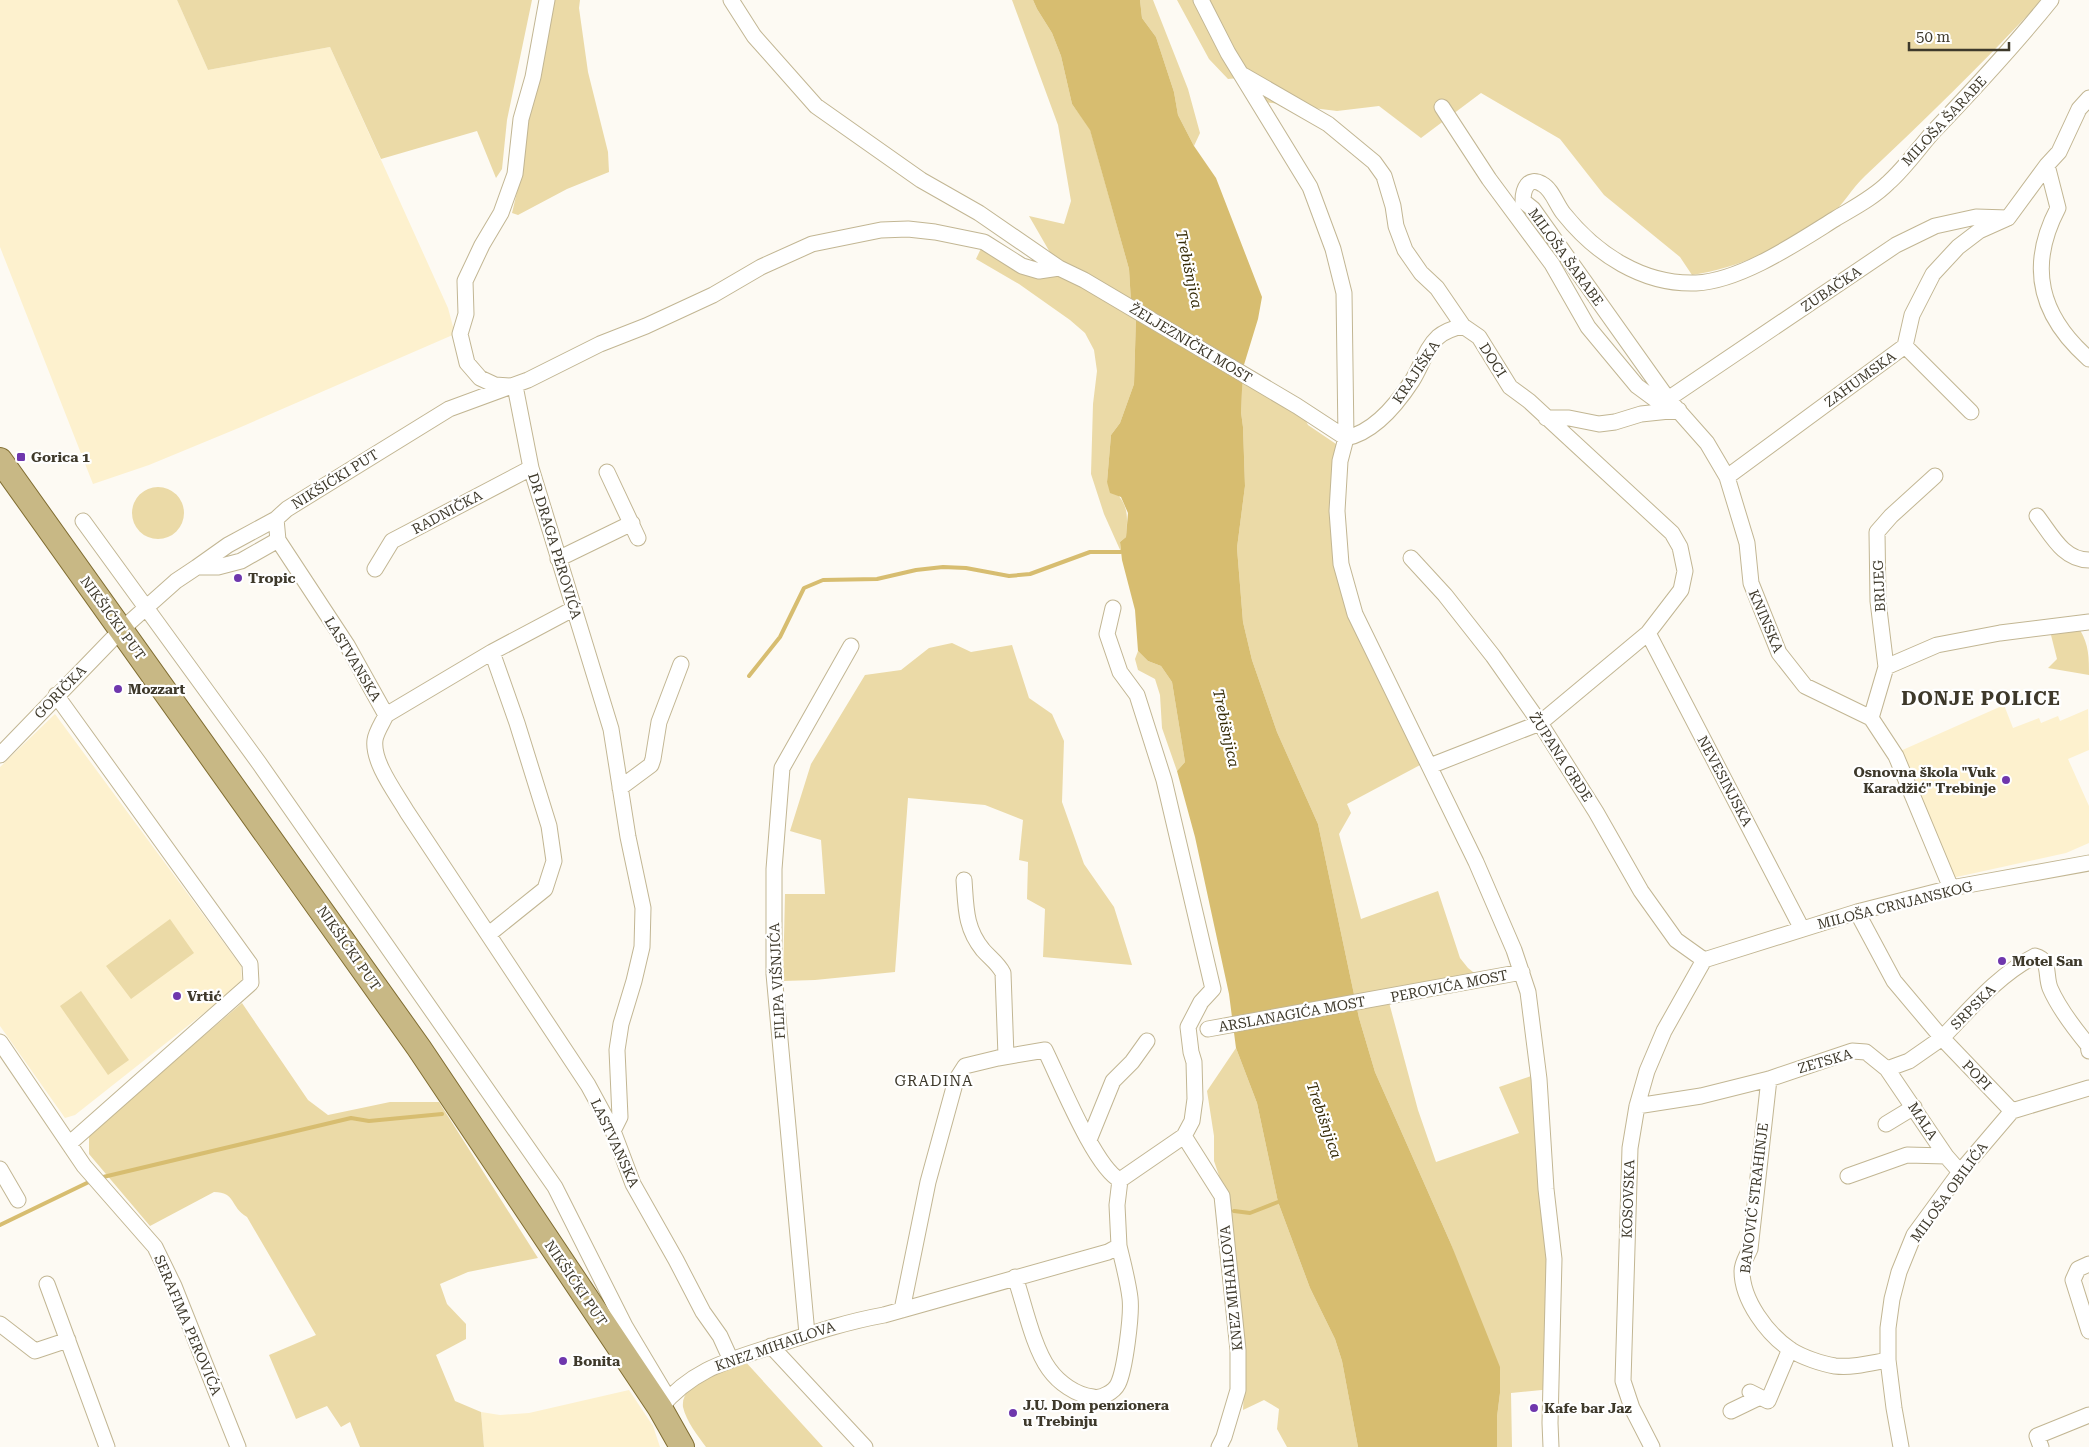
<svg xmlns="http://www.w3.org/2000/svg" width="2089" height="1447" viewBox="0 0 2089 1447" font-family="'Roboto Serif',serif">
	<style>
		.built { fill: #fdf1ce }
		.green { fill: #ebdaa7 }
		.water { fill: #d7bd70 }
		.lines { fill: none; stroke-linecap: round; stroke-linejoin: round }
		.stream { stroke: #d7bd70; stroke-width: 4 }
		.street-casing { stroke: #c2b693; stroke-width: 17 }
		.primary-casing { stroke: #806d31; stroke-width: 26 }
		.street { stroke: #fff; stroke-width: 15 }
		.primary { stroke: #c8b885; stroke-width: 24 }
		.poi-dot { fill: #6f37ad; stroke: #fff; stroke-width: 2 }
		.labels { text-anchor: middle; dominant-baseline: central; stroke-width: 4.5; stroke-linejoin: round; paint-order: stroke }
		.street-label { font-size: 14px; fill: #3e392b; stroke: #fff }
		.poi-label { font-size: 14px; font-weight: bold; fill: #3e392b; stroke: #fff; text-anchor: start }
		.water-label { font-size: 15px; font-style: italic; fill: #352b07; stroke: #fff }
		.neighbourhood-label { font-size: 15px; letter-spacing: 1px; fill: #3e392b; stroke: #fff }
		.district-label { font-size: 19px; font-weight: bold; letter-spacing: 1px; fill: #3e392b; stroke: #fff }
	</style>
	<rect width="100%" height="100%" fill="#fdfaf3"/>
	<path class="built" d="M 0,0 L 177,0 L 208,70 L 330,47 L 448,308 L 455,334 L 241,427 L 149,465 L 93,484 L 0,247 Z
		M 2004,705 L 2013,728 L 2039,718 L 2041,723 L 2058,716 L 2060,721 L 2088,709 L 2089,750 L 2068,759 L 2089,806 L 2089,843 L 2066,853 L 1952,878 L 1898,752 Z
		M 55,714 L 241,966 L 242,983 L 75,1115 L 65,1118 L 0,1026 L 0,767 Z
		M 629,1390 L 653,1426 L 660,1447 L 484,1447 L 481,1412 L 500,1415 L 529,1413 Z"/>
	<path class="green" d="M 177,0 L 532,0 L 507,120 L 502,169 L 496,178 L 477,131 L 381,159 L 330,47 L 208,70 Z
		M 550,0 L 580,0 L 579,8 L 588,72 L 608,152 L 609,172 L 567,189 L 518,215 L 512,213 L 522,171 L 525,132 L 544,60 Z
		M 1012,0 L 1033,0 L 1037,9 L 1052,33 L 1061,56 L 1072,104 L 1090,129 L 1129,269 L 1131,302 L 1136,317 L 1134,384 L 1120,423 L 1111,435 L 1107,482 C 1126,503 1129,507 1126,537 L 1120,542 L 1121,552 L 1104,514 L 1091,474 L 1093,404 L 1097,371 L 1094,350 L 1085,333 L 1070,320 L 1019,284 L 976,259 L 984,242 L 1022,266 L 1059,268 L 1029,216 L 1064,224 L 1071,201 L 1058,125 Z
		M 1140,0 L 1153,0 L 1188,89 L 1200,133 L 1194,146 L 1178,115 L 1174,92 L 1156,37 L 1142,18 Z
		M 1177,0 L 1196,0 L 1239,78 L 1228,79 L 1209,59 Z
		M 1206,0 L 2042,0 C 1985,61 1926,119 1865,176 C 1852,188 1843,205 1830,216 C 1792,244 1739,268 1692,275 L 1680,257 L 1604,195 L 1560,139 L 1481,93 L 1421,138 L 1379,106 L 1337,111 L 1264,102 Z
		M 1242,379 L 1304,417 L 1308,425 L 1336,444 L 1337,454 L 1336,564 L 1342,597 L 1422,764 L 1347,804 L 1351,813 L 1339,834 L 1361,919 L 1438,891 L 1460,958 L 1468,968 L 1478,976 L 1387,995 L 1418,1110 L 1436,1162 L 1519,1133 L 1499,1087 L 1534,1075 L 1554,1259 L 1552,1389 L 1511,1393 L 1512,1447 L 1497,1447 L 1497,1417 L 1500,1393 L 1451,1244 L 1375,1072 L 1359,1018 L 1318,824 L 1277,732 L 1252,660 L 1243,622 L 1237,548 L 1245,486 L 1243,427 L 1241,412 Z
		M132 513a26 26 0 1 1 52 0a26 26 0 1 1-52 0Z
		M 2049,627 L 2080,630 C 2089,645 2089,658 2089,675 L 2048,668 L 2057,659 Z
		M 952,643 L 971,652 L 1012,645 L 1029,698 L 1052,714 L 1064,741 L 1062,802 L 1084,864 L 1114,907 L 1132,965 L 1043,957 L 1045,909 L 1027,899 L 1028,862 L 1019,860 L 1023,820 L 985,805 L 908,798 L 895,972 L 815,980 L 783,981 L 785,894 L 825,894 L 821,840 L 790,831 L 811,764 L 865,675 L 901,670 L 929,648 Z
		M 1138,651 L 1148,661 L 1161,666 L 1172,682 L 1185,762 L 1177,771 L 1162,728 L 1160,695 L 1155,679 L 1138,670 L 1135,659 Z
		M 170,919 L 194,953 L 131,999 L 106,966 Z
		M 81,991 L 129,1060 L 108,1075 L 60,1006 Z
		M 242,1003 L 308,1100 L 328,1115 L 390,1102 L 439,1102 L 538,1258 L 468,1272 L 440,1284 L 447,1304 L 466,1324 L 466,1339 L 436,1355 L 455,1401 L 481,1412 L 484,1447 L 360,1447 L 350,1422 L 341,1427 L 327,1406 L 296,1419 L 269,1355 L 316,1335 L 247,1217 C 230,1207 236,1192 214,1192 L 150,1226 L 89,1154 L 89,1135 L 97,1127 Z
		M 1236,1048 L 1257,1103 L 1278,1202 L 1310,1288 L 1335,1339 L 1342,1361 L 1358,1447 L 1287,1447 L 1277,1429 L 1279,1409 L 1264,1400 L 1243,1410 L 1245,1368 L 1227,1199 L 1214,1161 L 1214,1136 L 1207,1091 Z
		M 743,1359 L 823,1447 L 706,1447 C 698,1436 686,1421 683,1407 C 680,1382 725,1368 743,1359 Z"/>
	<path class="water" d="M 1033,0 L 1140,0 L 1142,18 L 1156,37 L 1174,92 L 1178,115 L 1194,146 L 1216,178 L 1262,297 L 1258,319 L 1243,368 L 1241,412 L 1243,427 L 1245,486 L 1237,548 L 1243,622 L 1252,660 L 1277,732 L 1318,824 L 1359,1018 L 1375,1072 L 1451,1244 L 1500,1367 L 1500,1393 L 1497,1417 L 1497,1447 L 1358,1447 L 1342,1361 L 1335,1339 L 1310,1288 L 1278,1202 L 1257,1103 L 1236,1048 L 1229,994 L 1195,837 L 1177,771 L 1185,762 L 1172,682 L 1161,666 L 1148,661 L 1138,651 L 1135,610 L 1122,560 L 1120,542 L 1126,537 L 1128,513 L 1121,497 L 1110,493 L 1107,482 L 1111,435 L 1120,423 L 1134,384 L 1136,317 L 1131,302 L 1129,269 L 1090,130 L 1072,104 L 1061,56 L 1052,33 L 1037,9 Z"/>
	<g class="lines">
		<path class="stream" d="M 749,676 L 780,637 L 804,588 L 823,580 L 877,579 L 916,570 L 943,567 L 966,568 L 1009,576 L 1030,574 L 1090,552 L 1121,552
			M 99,1178 L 351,1118 L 369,1121 L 442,1114
			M 1234,1211 L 1250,1213 L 1278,1202
			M 0,1225 L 93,1180"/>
		<g class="street-casing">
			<path id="street" d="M 731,0 L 754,36 L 816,106 L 921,180 L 979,213 L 1059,268 L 1084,280 L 1297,406 L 1346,438 C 1375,432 1397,404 1412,381 C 1421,367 1426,348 1438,337 C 1445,331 1454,328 1463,326
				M 1201,0 L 1228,53 L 1310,187 L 1333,249 L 1344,293 L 1346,438 L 1340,461 L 1337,511 L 1341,564 L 1355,614 L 1476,862 L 1514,950 L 1528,992 L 1539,1079 L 1546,1189 L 1554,1259 L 1550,1423 L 1551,1447
				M 1243,75 L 1328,124 L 1374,162 L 1384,176 L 1393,206 L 1396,226 L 1405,250 L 1421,273 L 1437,288 L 1463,326 L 1479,337 L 1510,387 L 1529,401 L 1672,533 L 1680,547 L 1685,571 L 1681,590 L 1648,633 L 1540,723 L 1430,766
				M 1442,107 L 1489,179 L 1552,264 L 1588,327 L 1637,386 L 1656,400 L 1668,399 L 1896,245 L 1935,226 L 1976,217 L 2008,218
				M 2047,165 L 2058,208 C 2027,267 2040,316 2089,359
				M 1905,346 L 1971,412
				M 511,386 L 495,385 L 480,378 L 467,363 L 460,334 L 466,314 L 465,281 L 482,245 L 501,213 L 515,174 L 521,119 L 533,77 L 547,0
				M 515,386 L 531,468 L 611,729 L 628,837 L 643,908 L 642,947 L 634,981 L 621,1024 L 617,1050 L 620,1117 L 613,1131
				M 1546,418 L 1569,418 L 1599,424 L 1615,422 L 1641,414 L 1679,410
				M 607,472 L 638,538
				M 1727,477 L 1905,346 L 1912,315 L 1933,274 L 1958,247 L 1979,231 L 2008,218 L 2047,165 L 2059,152 L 2079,109 L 2089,98
				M 2037,516 C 2051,534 2063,560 2089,560
				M 83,521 L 259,763 L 555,1187 L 625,1326 L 668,1398
				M 278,540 L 347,645 L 386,715 C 383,722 376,732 375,740 C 372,762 396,793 407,812 L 588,1085 L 613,1131 L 633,1184 L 676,1260 L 703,1312 L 720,1336 L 730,1358
				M 1411,558 L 1445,595 L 1493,656 L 1540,723 L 1596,812 L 1641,891 L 1676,940 L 1704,960
				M 558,559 L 632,523
				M 197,567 L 228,545 L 276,519
				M 375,569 L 392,541 L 531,468
				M 1648,633 L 1802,929
				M 1886,667 L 1937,645 L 2000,633 L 2089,622
				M 56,695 L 250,964 L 251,983 L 70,1143
				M 386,715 L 492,652 L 573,609
				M 1871,718 L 1886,667 L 1878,601 L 1877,532 L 1891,516 L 1935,476
				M 0,755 L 121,630 L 176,581 L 197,567 L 218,567 L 241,561 L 278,540 L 276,519 L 287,509 L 449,409 L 528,380 L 600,344 L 646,326 L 713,295 L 761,267 L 812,244 L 881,230 L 908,229 L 935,232 L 984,242 L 1022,266 L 1039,271 L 1059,268
				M 620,788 L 651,765 L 653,759 L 659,722 L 681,664
				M 964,880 C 966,907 965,928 983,950 C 990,958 998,963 1003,973 L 1006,1056
				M 1951,888 L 1896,756 L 1871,718 L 1805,686 L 1779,653 L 1751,583 L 1747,543 L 1727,477 L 1707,443 L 1668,399 L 1533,209 L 1523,201 C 1523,189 1528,176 1542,184 C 1552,189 1557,206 1564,214 C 1596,254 1643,285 1696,283 C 1741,281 1798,242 1835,219 C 1853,208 1873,198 1888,183 C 1905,168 1918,149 1933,132 C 1974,89 2014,46 2051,0
				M 489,934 L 545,889 L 554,861 L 549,826 L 517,723 L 492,652
				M 1704,960 L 1857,912 L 1951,888 L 2089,863
				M 1208,1029 L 1522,972
				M 0,1042 L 84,1166 L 155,1247 L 174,1286 L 238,1447
				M 1887,1069 L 1946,1156 L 1960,1172
				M 1769,1079 L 1750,1249 C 1747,1256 1742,1263 1742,1271 C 1742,1300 1767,1334 1791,1350 C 1802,1357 1822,1364 1835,1366 C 1853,1368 1871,1363 1888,1360
				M 1637,1106 L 1701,1096 L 1769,1079 L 1852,1051 L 1866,1052 L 1887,1069 L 1909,1061 L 1942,1038 L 1894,981 L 1857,912
				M 2012,1111 L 1942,1038 C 1970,1009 1999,974 2035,956 C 2051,960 2045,975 2050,988 C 2059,1009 2074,1028 2088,1045 L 2089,1051
				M 1886,1124 L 1914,1107
				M 1184,1136 L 1222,1196 L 1238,1350 L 1238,1390 L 1224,1437 L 1219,1447
				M 1089,1140 L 1113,1081 L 1132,1062 L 1147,1041
				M 0,1169 L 18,1200
				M 1848,1176 L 1907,1155 L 1946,1156
				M 2089,1264 L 2078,1269 L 2073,1280 L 2089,1331
				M 1015,1277 C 1024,1303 1033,1347 1049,1369 C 1059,1383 1076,1395 1093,1397 C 1101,1399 1114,1392 1118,1384 C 1125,1370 1132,1314 1130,1298 C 1128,1281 1123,1263 1119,1246
				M 47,1284 L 107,1447
				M 902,1310 L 928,1182 L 956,1080 L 965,1066 L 998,1058 L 1045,1050 C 1059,1078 1095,1168 1120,1180
				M 0,1324 L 35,1351 L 68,1340
				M 807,1334 L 774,974 L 774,869 L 782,768 L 851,646
				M 771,1346 L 865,1447
				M 1750,1392 L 1768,1401 L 1790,1349
				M 660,1408 C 693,1369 727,1361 773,1346 C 810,1334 845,1322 884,1315 L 1108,1252 L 1119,1246 L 1117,1205 L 1120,1180 L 1184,1136 L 1192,1121 L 1195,1099 L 1194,1062 L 1191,1052 L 1188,1027 L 1201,1002 L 1213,989 L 1164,780 L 1137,695 L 1120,672 L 1107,634 L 1113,608
				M 1731,1411 L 1760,1397
				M 1652,1447 L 1632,1408 L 1623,1381 L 1630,1148 L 1637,1106 L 1647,1071 L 1664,1031 L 1704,960
				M 1901,1447 L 1894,1408 L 1888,1360 L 1888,1328 L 1892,1299 L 1899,1272 L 1914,1235 L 1960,1172 L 2012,1111 L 2089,1088
				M 2041,1447 L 2037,1436 L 2089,1415"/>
		</g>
		<g class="primary-casing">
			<path id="primary" d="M 0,460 L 419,1048 L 660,1408 L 682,1447"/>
		</g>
		<use href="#street" class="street"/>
		<use href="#primary" class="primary"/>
	</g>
	<g class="poi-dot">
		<rect x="16" y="452" width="10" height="10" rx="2.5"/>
		<circle cx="238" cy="578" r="5"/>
		<circle cx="118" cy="689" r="5"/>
		<circle cx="2006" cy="780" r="5"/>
		<circle cx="2002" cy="961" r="5"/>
		<circle cx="177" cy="996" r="5"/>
		<circle cx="563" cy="1361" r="5"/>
		<circle cx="1534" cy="1408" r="5"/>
		<circle cx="1013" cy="1413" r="5"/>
	</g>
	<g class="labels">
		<g class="street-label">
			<text transform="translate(1944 121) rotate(-47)">MILOŠA ŠARABE</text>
			<text transform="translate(1566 257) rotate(54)">MILOŠA ŠARABE</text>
			<text transform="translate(1831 289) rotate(-34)">ZUBAČKA</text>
			<text transform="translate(1191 343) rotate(31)">ŽELJEZNIČKI MOST</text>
			<text transform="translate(1493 360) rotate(57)">DOCI</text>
			<text transform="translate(1416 372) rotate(-56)">KRAJIŠKA</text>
			<text transform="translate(1860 379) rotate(-36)">ZAHUMSKA</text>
			<text transform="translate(335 479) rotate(-32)">NIKŠIĆKI PUT</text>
			<text transform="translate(447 512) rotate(-28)">RADNIČKA</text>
			<text transform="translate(555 546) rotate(73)">DR DRAGA PEROVIĆA</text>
			<text transform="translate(1879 586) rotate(-93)">BRIJEG</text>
			<text transform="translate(113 618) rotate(54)">NIKŠIĆKI PUT</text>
			<text transform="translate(1766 621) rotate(67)">KNINSKA</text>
			<text transform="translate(353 659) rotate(59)">LASTVANSKA</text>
			<text transform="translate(60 692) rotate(-46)">GORIČKA</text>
			<text transform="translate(1561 757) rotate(57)">ŽUPANA GRDE</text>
			<text transform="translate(1725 781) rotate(62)">NEVESINJSKA</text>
			<text transform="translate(1895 905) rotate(-14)">MILOŠA CRNJANSKOG</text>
			<text transform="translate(349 948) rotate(55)">NIKŠIĆKI PUT</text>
			<text transform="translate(777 981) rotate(-93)">FILIPA VIŠNJIĆA</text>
			<text transform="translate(1449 986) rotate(-11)">PEROVIĆA MOST</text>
			<text transform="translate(1973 1007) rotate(-45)">SRPSKA</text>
			<text transform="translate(1292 1014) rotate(-10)">ARSLANAGIĆA MOST</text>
			<text transform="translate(1825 1061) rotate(-16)">ZETSKA</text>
			<text transform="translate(1977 1075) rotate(46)">POPI</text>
			<text transform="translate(1923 1121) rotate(57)">MALA</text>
			<text transform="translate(615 1143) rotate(65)">LASTVANSKA</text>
			<text transform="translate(1949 1192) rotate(-54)">MILOŠA OBILIĆA</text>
			<text transform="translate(1754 1198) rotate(-83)">BANOVIĆ STRAHINJE</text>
			<text transform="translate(1628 1199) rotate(-88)">KOSOVSKA</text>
			<text transform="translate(576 1283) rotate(56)">NIKŠIĆKI PUT</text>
			<text transform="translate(1231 1288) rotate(-96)">KNEZ MIHAILOVA</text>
			<text transform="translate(188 1325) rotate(67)">SERAFIMA PEROVIĆA</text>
			<text transform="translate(775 1346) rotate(-19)">KNEZ MIHAILOVA</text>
		</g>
		<g class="poi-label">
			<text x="31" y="457">Gorica 1</text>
			<text x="248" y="578">Tropic</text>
			<text x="128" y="689">Mozzart</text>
			<text x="1996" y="772" text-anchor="end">Osnovna škola "Vuk<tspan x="1996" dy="16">Karadžić" Trebinje</tspan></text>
			<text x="2012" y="961">Motel San</text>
			<text x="187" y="996">Vrtić</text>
			<text x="573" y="1361">Bonita</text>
			<text x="1023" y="1405">J.U. Dom penzionera<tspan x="1023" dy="16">u Trebinju</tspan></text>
			<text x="1544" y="1408">Kafe bar Jaz</text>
		</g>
		<g class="water-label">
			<text transform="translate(1189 269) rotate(78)">Trebišnjica</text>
			<text transform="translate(1226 728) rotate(78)">Trebišnjica</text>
			<text transform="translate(1324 1120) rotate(71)">Trebišnjica</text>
		</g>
		<g class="neighbourhood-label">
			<text x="934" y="1081">GRADINA</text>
		</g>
		<g class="district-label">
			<text x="1981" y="698">DONJE POLICE</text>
		</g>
	</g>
	<path d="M1909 42v8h100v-8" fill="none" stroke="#3e392b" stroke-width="2.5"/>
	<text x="1916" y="42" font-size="15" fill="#3e392b" stroke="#ffffff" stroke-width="4" paint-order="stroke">50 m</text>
</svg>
